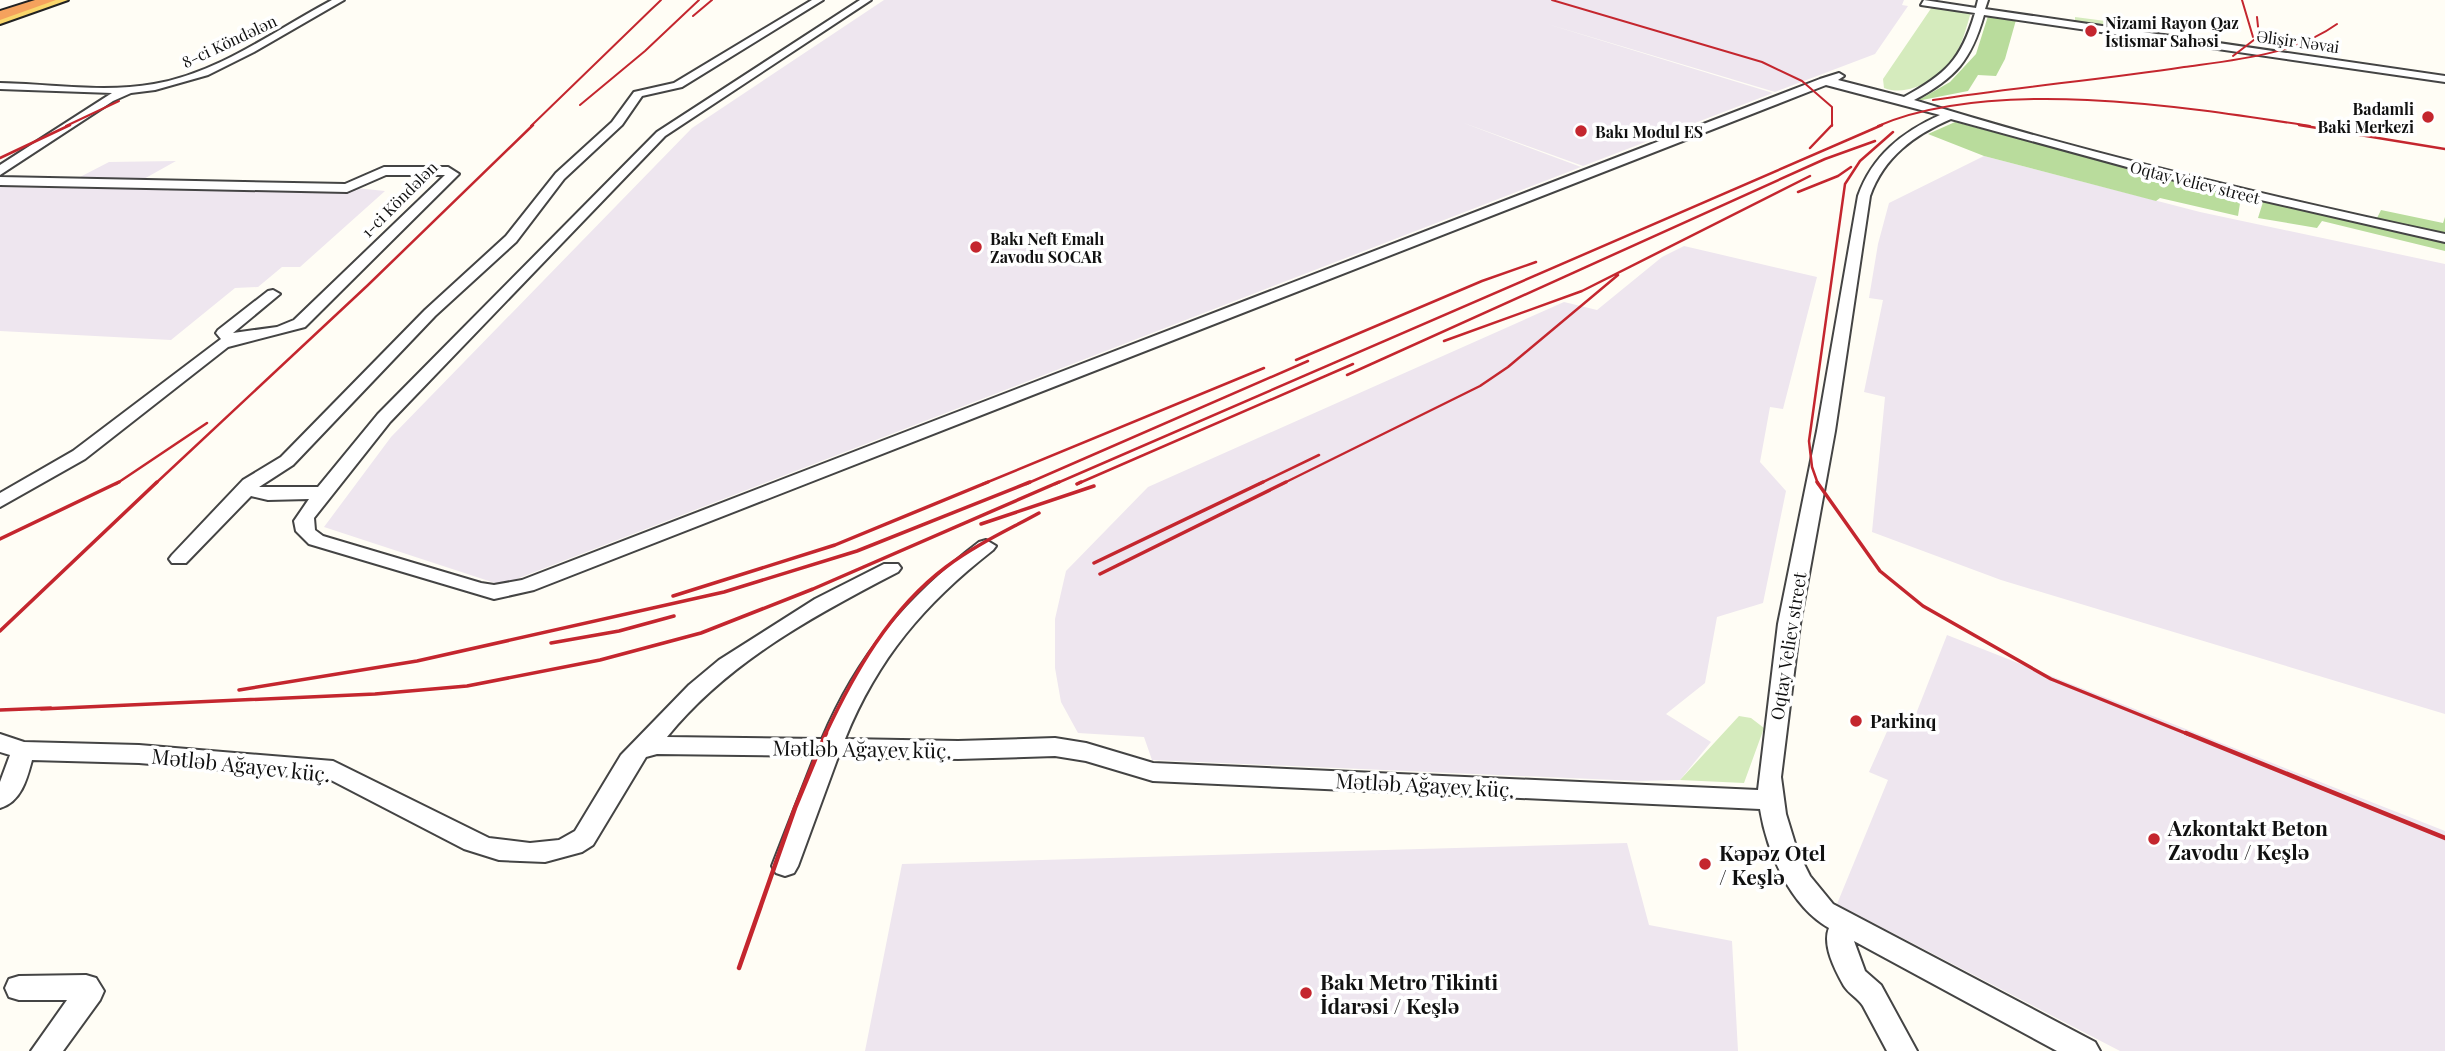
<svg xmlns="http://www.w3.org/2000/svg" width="2445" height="1051" viewBox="0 0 2445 1051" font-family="'Playfair Display',serif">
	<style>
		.industrial { fill: #eee6ef }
		.green { fill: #d5ebbd }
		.forest { fill: #b9dc9c }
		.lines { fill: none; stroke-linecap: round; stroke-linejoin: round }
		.minor-casing { stroke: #444; stroke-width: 4 }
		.major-casing { stroke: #222; stroke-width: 4 }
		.highway-casing { stroke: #222; stroke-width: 4 }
		.minor { fill: #fff; fill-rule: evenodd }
		.major { fill: #f9d66b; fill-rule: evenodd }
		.highway { fill: #f5a25d; fill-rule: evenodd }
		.rail-far3 { stroke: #c4262e; stroke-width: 2 }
		.rail-far2 { stroke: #c4262e; stroke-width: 2.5 }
		.rail-far1 { stroke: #c4262e; stroke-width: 3.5 }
		.rail { stroke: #c4262e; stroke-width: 4.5 }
		.poi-dot { fill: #c4262e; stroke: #fff; stroke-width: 2.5 }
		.labels { text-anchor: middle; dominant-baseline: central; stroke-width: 7; stroke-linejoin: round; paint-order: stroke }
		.far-poi-label { font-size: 16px; font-weight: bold; fill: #111; stroke: #fff; text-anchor: start }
		.far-street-label { font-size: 16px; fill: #111; stroke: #fff }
		.street-label { font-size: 18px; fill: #111; stroke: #fff }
		.poi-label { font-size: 18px; font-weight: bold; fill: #111; stroke: #fff; text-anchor: start }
		.near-street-label { font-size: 21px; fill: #111; stroke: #fff }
		.near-poi-label { font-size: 21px; font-weight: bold; fill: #111; stroke: #fff; text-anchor: start }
	</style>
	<rect width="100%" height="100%" fill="#fffdf5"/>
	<path class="industrial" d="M 884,0 L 1904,0 L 1902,5 L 1908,6 L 1875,54 L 1775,92 L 1544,23 L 1773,93 L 1583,166 L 1461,122 L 1581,167 L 501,585 L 324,527 L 391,437 L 692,128 Z
		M 1984,156 L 2200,212 L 2445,264 L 2445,714 L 2001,580 L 1872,532 L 1885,397 L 1864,392 L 1883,300 L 1869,298 L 1878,244 L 1889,203 Z
		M 176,161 L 142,180 L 80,177 L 109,162 Z
		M 0,183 L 171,188 L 165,192 L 173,188 L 348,192 L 356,188 L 385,191 L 300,267 L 282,267 L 258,287 L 235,288 L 171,340 L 0,331 Z
		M 1684,246 L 1817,277 L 1783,409 L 1770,407 L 1760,462 L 1786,491 L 1763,603 L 1717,617 L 1705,683 L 1666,714 L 1711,742 L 1680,780 L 1638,781 L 1152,760 L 1144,737 L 1078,733 L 1061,702 L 1055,668 L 1055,619 L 1066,571 L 1148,487 L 1564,302 L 1597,310 L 1662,257 Z
		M 1947,635 L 2445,831 L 2445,1051 L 2120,1051 L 1837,904 L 1888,780 L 1869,772 L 1893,718 L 1912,724 Z
		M 1627,843 L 1649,925 L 1732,941 L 1738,1051 L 865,1051 L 902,864 Z"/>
	<path class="green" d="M 1932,7 L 1971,12 C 1961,46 1954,76 1916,87 C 1905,91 1895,92 1884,88 L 1883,79 Z
		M 2075,17 L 2159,28 L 2156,35 L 2075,23 Z
		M 1739,716 L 1751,718 L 1764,728 L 1744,783 L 1680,780 Z"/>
	<path class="forest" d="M 1988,16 L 2016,20 L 2005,59 L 1996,76 L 1978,75 L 1968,91 L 1917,101 L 1950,82 L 1976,54 Z
		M 1955,122 L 2241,197 L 2238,216 L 2160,198 L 2156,201 L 1984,156 L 1928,134 Z
		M 2263,202 L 2445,241 L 2445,251 L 2322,221 L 2317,228 L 2258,218 Z
		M 2381,210 L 2443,223 L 2445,217 L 2445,235 L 2376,220 Z"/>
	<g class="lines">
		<g class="minor-casing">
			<path id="minor" d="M 332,0 L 344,0 L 254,52 L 208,75 L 155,90 L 131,93 L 113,101 L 0,175 L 0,165 L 112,93 L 0,89 L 0,83 C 51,84 104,93 154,84 C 219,73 275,30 332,0 Z
				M 812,0 L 823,0 L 682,87 L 642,96 L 622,125 L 564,179 L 516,242 L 435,316 L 293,465 L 259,487 L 318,487 L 378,414 L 657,132 L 860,0 L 871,0 L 665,136 L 390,422 L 314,518 L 315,530 L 323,536 L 481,583 L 494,585 L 522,580 L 1820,79 L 1839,73 L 1844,76 L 1838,80 L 1904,97 C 1946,74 1961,60 1975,13 L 1921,5 L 1924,0 L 1976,8 L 1978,0 L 1988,0 L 1985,9 L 2445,76 L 2445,82 L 1984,15 C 1971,60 1956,78 1914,100 C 2089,154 2266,196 2445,234 L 2445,242 L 2182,182 L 1951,119 C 1914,135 1884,157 1870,196 L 1835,431 L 1800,624 L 1781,777 L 1786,814 L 1797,850 L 1810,876 L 1833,904 L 2095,1042 L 2100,1051 L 2057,1051 L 1854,941 L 1865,971 L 1881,985 L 1917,1051 L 1887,1051 C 1879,1036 1871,1021 1863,1006 C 1858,998 1849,994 1844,986 C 1835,970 1822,945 1829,928 C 1790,906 1767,852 1760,809 L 1153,781 L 1086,761 L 1055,756 L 958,759 L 838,757 L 798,866 L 794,873 L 785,876 L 776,873 L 772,866 L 815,756 L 657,754 L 646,757 L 593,845 L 582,852 L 545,862 L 499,860 L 464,849 L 329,779 L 139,763 L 32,760 C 27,779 21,802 0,808 L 0,782 L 10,755 L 0,752 L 0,734 L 24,742 L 139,745 L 333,761 L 489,838 L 530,843 L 559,840 L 575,831 L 621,755 L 689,685 L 719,660 L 815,599 L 884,564 L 898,564 L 901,568 L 898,572 C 813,616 728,662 667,737 L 822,739 C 858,654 907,597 979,542 L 986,540 L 996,546 L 993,550 C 924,604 878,658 845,739 L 958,741 L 1055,738 L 1086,743 L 1153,763 L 1758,790 L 1778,624 L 1817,431 L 1858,196 C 1872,156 1902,132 1940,115 L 1826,85 L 534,590 L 494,599 L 309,544 L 296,531 L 294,521 L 309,499 L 268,500 L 251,496 L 186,563 L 172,563 L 169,559 L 172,555 L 243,480 L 281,457 L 425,310 L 506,236 L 556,173 L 612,122 L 634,92 L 674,83 Z
				M 384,167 L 448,167 L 459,174 L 305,327 L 228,347 L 85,459 L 0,507 L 0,493 L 73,451 L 221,339 L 216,333 L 218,330 L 268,291 L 273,290 L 280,294 L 233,333 L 277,327 L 294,320 L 445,175 L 386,175 L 347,192 L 0,185 L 0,177 L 345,184 Z
				M 86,975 L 96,978 L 104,991 L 100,1000 L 63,1051 L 31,1051 L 67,1000 L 19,1000 L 9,997 L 5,988 L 9,979 L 19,976 Z"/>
		</g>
		<g class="major-casing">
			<path id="major" d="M 50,0 L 68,0 L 0,24 L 0,16 Z"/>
		</g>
		<g class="highway-casing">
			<path id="highway" d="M 35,0 L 56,0 L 0,20 L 0,11 Z"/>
		</g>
		<use href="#minor" class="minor"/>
		<use href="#major" class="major"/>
		<use href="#highway" class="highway"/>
		<path class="rail-far3" d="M 1552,0 L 1762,62 L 1802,81 L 1832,107 L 1832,126
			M 2242,0 L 2253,37
			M 693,16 L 712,0
			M 2233,56 L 2259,36 L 2257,17
			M 1933,100 C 2016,87 2100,80 2184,67 C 2235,60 2294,55 2337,24
			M 580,105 L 645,51 L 699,0
			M 66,126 L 119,101
			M 531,126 L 661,0
			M 1878,126 C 1994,76 2187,107 2310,126"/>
		<path class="rail-far2" d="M 2299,125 L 2445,149
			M 1810,148 L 1832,125
			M 0,158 L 70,125
			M 1798,192 L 1838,176 L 1851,167
			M 1444,341 L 1582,291 L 1810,176
			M 1296,360 L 1482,281 L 1536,262
			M 1347,375 L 1825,159 L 1875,141
			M 116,484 L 207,423
			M 155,484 L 368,285 L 533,125
			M 983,484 L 1264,368
			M 1026,484 L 1308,361
			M 1055,484 L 1882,125
			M 1077,484 L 1353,364
			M 1259,484 L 1319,455
			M 1282,484 L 1480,386 L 1508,367 L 1618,275
			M 1818,484 L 1812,467 L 1809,441 L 1845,184 L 1860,161 L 1893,132"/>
		<path class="rail-far1" d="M 1817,482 L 1880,571 L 1923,606 L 2051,679 L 2190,735
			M 1077,484 L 1081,482
			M 981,524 L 1094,486
			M 0,539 L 119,482
			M 1094,563 L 1263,482
			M 1100,574 L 1286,482
			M 673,596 L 835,545 L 988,482
			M 0,631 L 157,482
			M 551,643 L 619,631 L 674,616
			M 239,690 L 417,661 L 724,592 L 857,551 L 1030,482
			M 41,709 L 375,694 L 467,686 L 600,660 L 701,633 L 813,589 L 1059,482
			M 0,710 L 51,708
			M 825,735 C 854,673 890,609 946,567 C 975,545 1008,530 1039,513"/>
		<path class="rail" d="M 2186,733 L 2445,838
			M 739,968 L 795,808 L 826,733"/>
	</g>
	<g class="poi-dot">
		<circle cx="2091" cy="31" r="7"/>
		<circle cx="2428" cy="117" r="7"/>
		<circle cx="1581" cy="131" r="7"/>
		<circle cx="976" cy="247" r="7"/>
		<circle cx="1856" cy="721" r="7"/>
		<circle cx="2154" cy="839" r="7"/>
		<circle cx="1705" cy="864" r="7"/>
		<circle cx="1306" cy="993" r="7"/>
	</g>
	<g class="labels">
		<g class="far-poi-label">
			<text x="2105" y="22">Nizami Rayon Qaz<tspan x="2105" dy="18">İstismar Sahəsi</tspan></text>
			<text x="2414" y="108" text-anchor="end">Badamli<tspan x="2414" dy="18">Baki Merkezi</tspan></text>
			<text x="1595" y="131">Bakı Modul ES</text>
			<text x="990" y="238">Bakı Neft Emalı<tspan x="990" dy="18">Zavodu SOCAR</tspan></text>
		</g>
		<g class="far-street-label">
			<text transform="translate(229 41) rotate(-25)">8-ci Köndələn</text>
			<text transform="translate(2298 41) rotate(8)">Əlişir Nəvai</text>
			<text transform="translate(2195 182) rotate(14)">Oqtay Veliev street</text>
			<text transform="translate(399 199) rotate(-45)">1-ci Köndələn</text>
		</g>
		<g class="street-label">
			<text transform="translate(1788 646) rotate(-81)">Oqtay Veliev street</text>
		</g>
		<g class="poi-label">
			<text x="1870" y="721">Parkinq</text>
		</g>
		<g class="near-street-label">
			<text transform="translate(862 748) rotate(1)">Mətləb Ağayev küç.</text>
			<text transform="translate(241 764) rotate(6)">Mətləb Ağayev küç.</text>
			<text transform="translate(1425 784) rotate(3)">Mətləb Ağayev küç.</text>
		</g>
		<g class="near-poi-label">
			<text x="2168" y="827">Azkontakt Beton<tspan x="2168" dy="24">Zavodu / Keşlə</tspan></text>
			<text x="1719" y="852">Kəpəz Otel<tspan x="1719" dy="24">/ Keşlə</tspan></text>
			<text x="1320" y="981">Bakı Metro Tikinti<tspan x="1320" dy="24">İdarəsi / Keşlə</tspan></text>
		</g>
	</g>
</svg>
